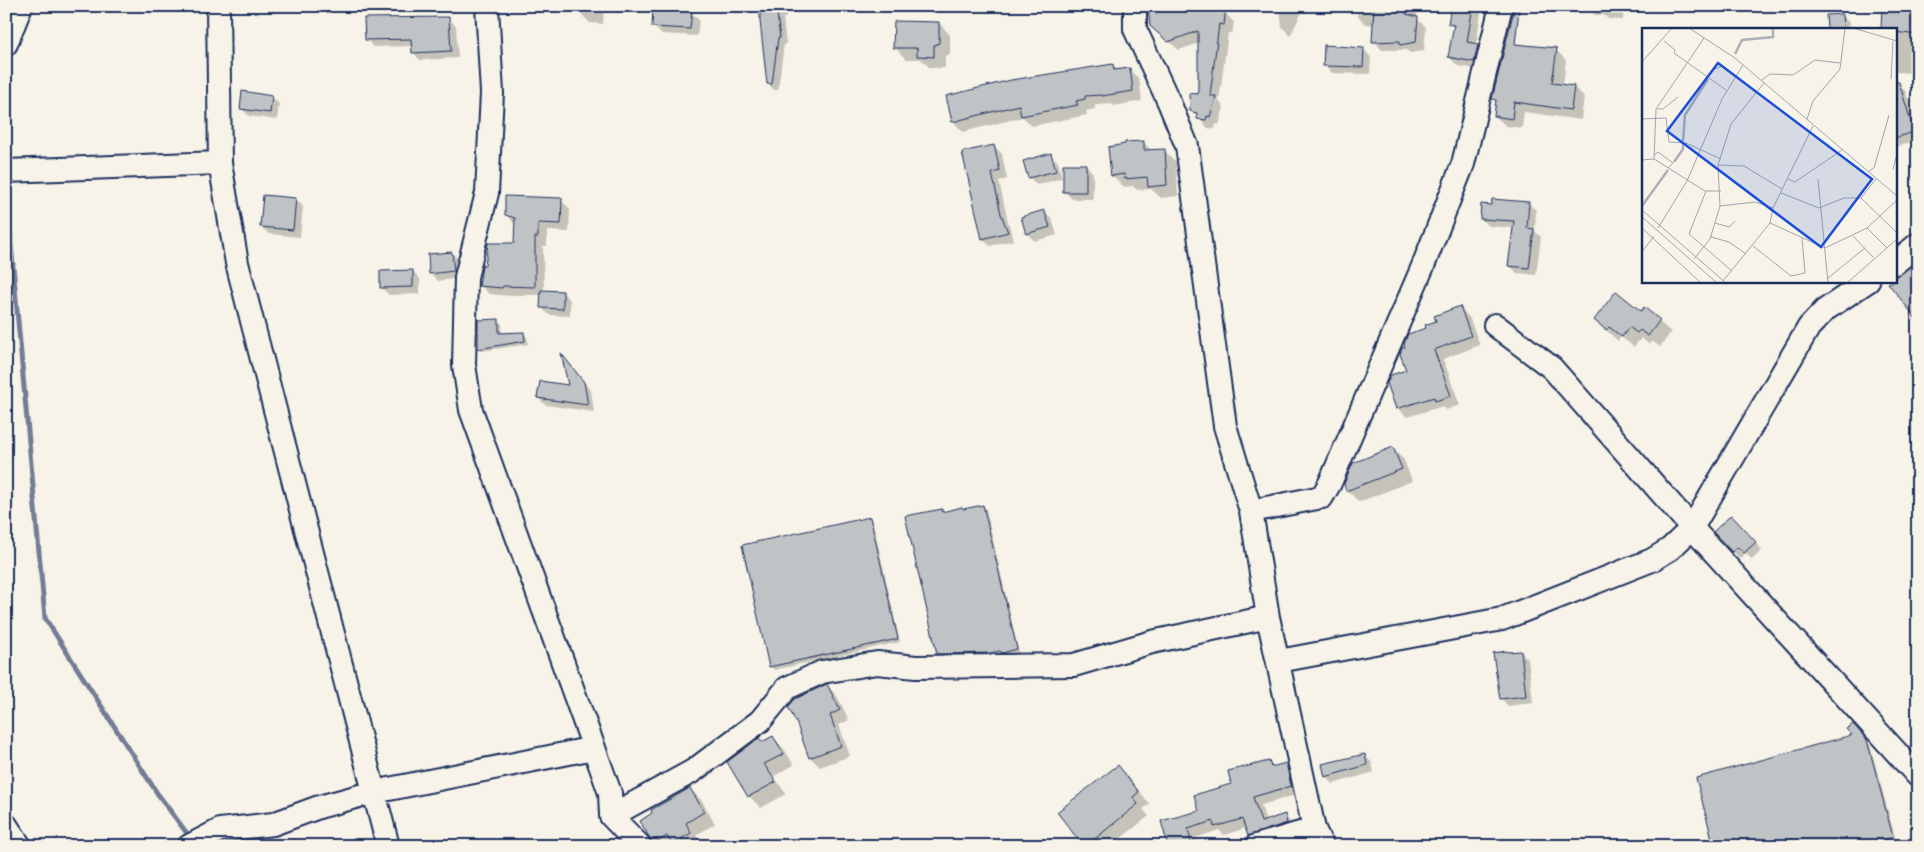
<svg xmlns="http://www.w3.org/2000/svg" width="1924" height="852" viewBox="0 0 1924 852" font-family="'Comic Neue',sans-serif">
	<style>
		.shadow { fill: #0003 }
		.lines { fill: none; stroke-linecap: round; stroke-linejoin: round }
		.stream { stroke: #727c95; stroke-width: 5 }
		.building { fill: #c0c3c5; stroke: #1b2f5e }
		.minor-casing { stroke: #1b2f5e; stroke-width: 26 }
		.minor { stroke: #f7f3e8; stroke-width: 22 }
		.inset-river { fill: none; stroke: #acb0b9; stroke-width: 2.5 }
		.inset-road { fill: none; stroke: #9fa5b1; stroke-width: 1 }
		.view { fill: #1d4ed8; fill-opacity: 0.15; stroke: #1d4ed8; stroke-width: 2.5 }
		.inset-edge { fill: none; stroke: #1b2f5e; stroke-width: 2.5 }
	</style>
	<rect width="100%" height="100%" fill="#f7f3e8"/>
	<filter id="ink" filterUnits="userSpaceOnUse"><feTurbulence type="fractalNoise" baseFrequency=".02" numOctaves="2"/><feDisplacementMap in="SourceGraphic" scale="10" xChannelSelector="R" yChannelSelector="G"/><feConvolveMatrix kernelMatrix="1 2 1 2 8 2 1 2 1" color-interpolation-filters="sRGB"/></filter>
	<g filter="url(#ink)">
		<path class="shadow" d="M 187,6 L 208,6 L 208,10 L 192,11 Z
			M 583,6 L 604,6 L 603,24 L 590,23 L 582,15 Z
			M 654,6 L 677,6 L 677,11 L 691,12 L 699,20 L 697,36 L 661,34 L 653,26 Z
			M 759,6 L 786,6 L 786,18 L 783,18 L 786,44 L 784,44 L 778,90 L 774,90 L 768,84 Z
			M 1048,6 L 1069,6 L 1069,9 L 1052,10 Z
			M 1280,6 L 1305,6 L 1290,36 L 1282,27 Z
			M 1359,6 L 1419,6 L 1416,18 L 1426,27 L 1424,51 L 1410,53 L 1406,50 L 1382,50 L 1374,41 L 1374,25 L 1366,24 L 1357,16 Z
			M 1452,6 L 1482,6 L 1476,45 L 1487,54 L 1483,70 L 1458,66 L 1449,57 L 1455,29 L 1449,24 Z
			M 1587,6 L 1668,6 L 1668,11 L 1624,7 L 1623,20 L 1608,19 L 1604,15 L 1595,15 Z
			M 1882,6 L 1918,6 L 1918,41 L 1914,40 L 1911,73 L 1895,72 L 1895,29 L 1882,10 Z
			M 1224,12 L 1234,22 L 1232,33 L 1228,33 L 1219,101 L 1224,107 L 1219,125 L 1216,124 L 1215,129 L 1208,128 L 1191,111 L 1199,96 L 1199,43 L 1179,50 L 1161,35 Z
			M 1842,15 L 1849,23 L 1850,29 L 1828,29 Z
			M 448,18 L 456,26 L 458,58 L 420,60 L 413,52 L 413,46 L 373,47 L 366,39 Z
			M 939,23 L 950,35 L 950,54 L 945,56 L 945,68 L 930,68 L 921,59 L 906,59 L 894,47 Z
			M 1363,49 L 1371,57 L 1370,74 L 1332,73 L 1325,65 Z
			M 1556,50 L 1566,60 L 1563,86 L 1574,87 L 1584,97 L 1581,120 L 1524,112 L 1522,128 L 1506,126 L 1495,116 L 1497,103 L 1493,99 Z
			M 1113,65 L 1118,71 L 1129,69 L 1139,79 L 1142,101 L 1114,106 L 1112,104 L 1095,105 L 1095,109 L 1086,111 L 1087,115 L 1032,126 L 1023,117 L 963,132 L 953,121 Z
			M 1899,84 L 1906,92 L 1918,131 L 1918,140 L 1895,147 L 1895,85 Z
			M 272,97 L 279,104 L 277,120 L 249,116 L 241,108 Z
			M 1143,142 L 1152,151 L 1164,150 L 1176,162 L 1178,196 L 1161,198 L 1151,189 L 1137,190 L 1133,186 L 1124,187 L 1112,175 Z
			M 994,146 L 1002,154 L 1007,179 L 999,181 L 1008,222 L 1014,240 L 990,246 L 983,239 L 964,153 Z
			M 1051,155 L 1058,162 L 1062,178 L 1037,185 L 1029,177 Z
			M 1086,165 L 1093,173 L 1093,199 L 1072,199 L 1065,192 Z
			M 265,196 L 296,199 L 303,207 L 300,237 L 269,234 L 261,227 Z
			M 561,200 L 570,209 L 569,232 L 547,231 L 547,246 L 543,246 L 544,292 L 563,293 L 570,300 L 570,316 L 549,315 L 542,308 L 542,295 L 511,295 L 511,296 L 489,294 L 480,285 L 516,244 L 515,224 L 506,214 Z
			M 1528,203 L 1536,210 L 1535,231 L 1541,237 L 1536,275 L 1517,273 L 1509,265 L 1514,228 L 1489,226 L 1481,219 L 1492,206 Z
			M 1044,211 L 1052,219 L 1057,235 L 1035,241 L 1027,234 Z
			M 452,253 L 460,261 L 461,278 L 438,281 L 430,273 Z
			M 1918,263 L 1918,324 L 1909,313 L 1912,311 L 1889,284 L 1895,281 Z
			M 413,271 L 420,279 L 420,294 L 389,295 L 381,287 Z
			M 1460,308 L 1469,317 L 1480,345 L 1443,359 L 1460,405 L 1446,410 L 1443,406 L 1407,417 L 1397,408 L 1407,371 L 1407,348 L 1428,329 Z
			M 1644,309 L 1671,332 L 1660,347 L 1652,341 L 1649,344 L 1641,338 L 1634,347 L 1621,337 L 1618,341 L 1595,320 L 1642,313 Z
			M 499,321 L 502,324 L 502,334 L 524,334 L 527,337 L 528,344 L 482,351 L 479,348 Z
			M 569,363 L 591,391 L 594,412 L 546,405 L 538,398 L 570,387 Z
			M 1393,449 L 1404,460 L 1412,481 L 1359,502 L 1347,490 Z
			M 982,506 L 986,509 L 1019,653 L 1006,656 L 1004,654 L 994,656 L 942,657 L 938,653 L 941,510 L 943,513 L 964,510 Z
			M 870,519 L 873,522 L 900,642 L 774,670 L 770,666 Z
			M 1738,524 L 1762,550 L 1752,560 L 1746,553 L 1740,559 L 1715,532 Z
			M 1521,652 L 1528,659 L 1533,703 L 1508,706 L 1501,698 Z
			M 827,686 L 837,696 L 849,720 L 839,725 L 850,756 L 820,767 L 810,757 Z
			M 1853,725 L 1870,745 L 1896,841 L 1877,846 L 1716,846 L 1854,736 Z
			M 773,737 L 784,749 L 794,765 L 774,776 L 786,794 L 761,808 L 749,796 L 762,743 Z
			M 1364,755 L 1372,763 L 1374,772 L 1333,784 L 1326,776 Z
			M 1269,762 L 1274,767 L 1286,764 L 1294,773 L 1299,794 L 1261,805 L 1266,822 L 1284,816 L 1293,824 L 1257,844 L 1249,836 L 1246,828 L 1224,835 L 1219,830 L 1195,838 L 1197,845 L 1193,846 L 1169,846 L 1200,811 L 1233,785 Z
			M 1118,766 L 1150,804 L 1143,809 L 1149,816 L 1111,846 L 1085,846 Z
			M 690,789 L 702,801 L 715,824 L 696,835 L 702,844 L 699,846 L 657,846 L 641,821 Z"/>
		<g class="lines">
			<path class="stream" d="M 6,65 L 13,49
				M 6,189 L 45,618 L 157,793 L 189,836"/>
		</g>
		<path class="building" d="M 653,6 L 670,6 L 670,9 L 692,11 L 690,29 L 652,27 Z
			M 760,6 L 776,6 L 780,38 L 778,38 L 772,84 L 767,84 L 760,21 Z
			M 1148,6 L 1226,6 L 1224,25 L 1219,24 L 1210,96 L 1216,96 L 1210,117 L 1207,116 L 1206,120 L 1197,119 L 1197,113 L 1190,111 L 1189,93 L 1198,94 L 1198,31 L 1168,42 L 1150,26 Z
			M 1374,6 L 1408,6 L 1406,14 L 1418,17 L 1416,42 L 1400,45 L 1400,41 L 1372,42 Z
			M 1451,6 L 1473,6 L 1467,42 L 1478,44 L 1474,62 L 1448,57 L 1454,25 L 1448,24 Z
			M 1882,6 L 1913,6 L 1912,11 L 1918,12 L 1918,35 L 1895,32 L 1895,29 L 1881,29 Z
			M 1514,10 L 1519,10 L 1515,44 L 1557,48 L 1552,83 L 1574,86 L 1571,110 L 1514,102 L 1512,119 L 1494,116 L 1496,100 L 1492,99 Z
			M 1842,14 L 1843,29 L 1827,29 L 1826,15 Z
			M 449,17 L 451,51 L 412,53 L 411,39 L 365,40 L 364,18 Z
			M 894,21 L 939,22 L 939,43 L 934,45 L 934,57 L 917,56 L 917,48 L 893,48 Z
			M 1324,45 L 1364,48 L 1363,67 L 1323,66 Z
			M 1113,64 L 1114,70 L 1130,68 L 1133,91 L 1102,96 L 1102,95 L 1085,96 L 1085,99 L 1076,101 L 1078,105 L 1021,116 L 1019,105 L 952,122 L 946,96 L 1011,80 Z
			M 1895,82 L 1899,82 L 1914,132 L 1895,138 Z
			M 242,91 L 272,96 L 270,113 L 240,109 Z
			M 1144,141 L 1144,150 L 1165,149 L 1167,185 L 1148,187 L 1147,177 L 1125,179 L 1124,174 L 1111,176 L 1108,147 L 1125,144 L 1125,142 Z
			M 994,145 L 1000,171 L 992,173 L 1001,214 L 1008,232 L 982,239 L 962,152 Z
			M 1051,153 L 1056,171 L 1028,178 L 1023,161 Z
			M 1063,164 L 1086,164 L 1086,192 L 1063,192 Z
			M 263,195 L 296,198 L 293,230 L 260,227 Z
			M 505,196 L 562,198 L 561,224 L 538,223 L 538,237 L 535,237 L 535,287 L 503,286 L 502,288 L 479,286 L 482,266 L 485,266 L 488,243 L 514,243 L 515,218 L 505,215 Z
			M 1492,199 L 1529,202 L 1527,228 L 1534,229 L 1529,268 L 1508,266 L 1514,221 L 1480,219 L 1481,204 L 1491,205 Z
			M 1044,210 L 1050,227 L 1026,234 L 1021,217 Z
			M 452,252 L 454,271 L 429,274 L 428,254 Z
			M 1918,261 L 1918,321 L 1888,283 L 1895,281 L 1895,277 Z
			M 413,270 L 413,287 L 380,288 L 380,271 Z
			M 541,290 L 563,291 L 563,309 L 540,308 Z
			M 1616,291 L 1641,311 L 1644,307 L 1660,320 L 1648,336 L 1640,330 L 1637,333 L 1629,327 L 1622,337 L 1609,327 L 1606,330 L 1594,320 Z
			M 1460,306 L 1471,336 L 1434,350 L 1451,396 L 1435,401 L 1434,397 L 1396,409 L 1387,383 L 1391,375 L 1406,370 L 1400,354 L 1402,348 L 1405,347 L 1404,344 L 1408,334 L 1426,328 L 1425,325 L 1436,321 L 1434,316 Z
			M 499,319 L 499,333 L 524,332 L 525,341 L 478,349 L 478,320 Z
			M 561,353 L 584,382 L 588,405 L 537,398 L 540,381 L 568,385 Z
			M 1393,447 L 1402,469 L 1346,491 L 1344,484 L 1353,463 Z
			M 983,505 L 1017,649 L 1002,653 L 1000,651 L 990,653 L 937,654 L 905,516 L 942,509 L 942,512 L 962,507 L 963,509 Z
			M 1731,515 L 1756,542 L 1744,553 L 1738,547 L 1732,552 L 1713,532 Z
			M 870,517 L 898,639 L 769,667 L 742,545 Z
			M 1507,651 L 1507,652 L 1521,651 L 1526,696 L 1500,699 L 1493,653 Z
			M 827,684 L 840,710 L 830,715 L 841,746 L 809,758 L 796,722 L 788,707 L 795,699 Z
			M 1853,724 L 1867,740 L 1893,837 L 1863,846 L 1714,846 L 1696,778 L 1852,735 L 1846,729 Z
			M 773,736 L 784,754 L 764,764 L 776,782 L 748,797 L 727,762 L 759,738 L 762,742 Z
			M 1365,754 L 1367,765 L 1325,777 L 1322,764 Z
			M 1269,761 L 1271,767 L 1286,763 L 1291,786 L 1253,797 L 1261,822 L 1285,814 L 1287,823 L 1248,836 L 1242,819 L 1214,827 L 1213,821 L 1188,829 L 1192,846 L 1168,846 L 1161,821 L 1199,811 L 1194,795 L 1231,784 L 1228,771 Z
			M 1118,765 L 1139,792 L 1133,797 L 1138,804 L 1086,846 L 1083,846 L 1057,812 Z
			M 690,788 L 704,812 L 686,823 L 691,833 L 672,844 L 667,836 L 653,844 L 640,821 L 652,813 L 651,810 Z"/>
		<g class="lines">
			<g class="minor-casing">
				<path id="minor" d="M 218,6 L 220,163 L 237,263 L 388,846
					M 487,6 L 492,93 L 487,193 L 466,277 L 464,365 L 471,410 L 594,748 L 610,793 L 611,816 L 640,846
					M 1135,6 L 1135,29 L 1169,102 L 1187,146 L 1225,426 L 1251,511 L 1268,617 L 1314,829 L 1322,846
					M 6,44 L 21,6
					M 6,171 L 220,163
					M 1895,263 L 1918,244
					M 1495,325 L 1552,368 L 1692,528 L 1918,776
					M 1251,511 L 1322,497 L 1330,483 L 1423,266 L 1463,164 L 1501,6
					M 1279,661 L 1502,619 L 1652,560 L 1670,549 L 1692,528 L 1809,327 L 1825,310 L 1868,281
					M 611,816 L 693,771 L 760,721 L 787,688 L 822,672 L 877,663 L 916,667 L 1074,665 L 1152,642 L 1268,617
					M 6,825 L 20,846
					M 189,846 L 220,830 L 273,824 L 319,807 L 374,792 L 594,748
					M 1256,846 L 1314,829"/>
			</g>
			<use href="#minor" class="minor"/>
		</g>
	</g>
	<g transform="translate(1642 28)">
		<rect width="255" height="255" fill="#f7f3e8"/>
		<path class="inset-river" d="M 93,26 L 100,12 L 131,9 L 131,0M 41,113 L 43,87 L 66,51M 32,134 L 41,121 L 41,116M 0,178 L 26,142"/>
		<path class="inset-road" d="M 47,0 L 93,30 L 255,168M 211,0 L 255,13M 22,13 L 33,22 L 32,25 L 84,62M 0,34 L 30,0M 66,49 L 70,42 L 81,38M 249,51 L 251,13M 120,52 L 128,46 L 151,47 L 173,32 L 198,35M 15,81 L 21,81 L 36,69M 0,91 L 24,90 L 27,114 L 44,115 L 79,131M 165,91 L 171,73 L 198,41 L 203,0M 12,127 L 16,124 L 31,135 L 26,140M 12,131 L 14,81 L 62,10M 0,132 L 12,131 L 63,163 L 79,163M 76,137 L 102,138 L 140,161M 251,141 L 255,126M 227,143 L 232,140 L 247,87M 146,151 L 153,154 L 200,122M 176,151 L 186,255M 64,163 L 47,206 L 90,243M 139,165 L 177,180 L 202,170 L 219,170 L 255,205M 219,170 L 234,151M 78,178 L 113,174 L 131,180M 0,182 L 84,255M 0,189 L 75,255M 73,195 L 87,199 L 93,193M 128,195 L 183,220 L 225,200 L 255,172M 0,200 L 59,255M 16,200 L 45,153 L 80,71 L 101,37M 225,200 L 245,220M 211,208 L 232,230M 69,209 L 87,214 L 104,226M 111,218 L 149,248 L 163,245 L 160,210M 0,224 L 12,208M 52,231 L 68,211 L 78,178 L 76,137 L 89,96 L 122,55M 186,250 L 223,220M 81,253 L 128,195 L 131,180 L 171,98M 205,255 L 255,211"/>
		<path class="view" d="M 76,35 L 230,151 L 179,219 L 25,103 Z"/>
		<rect width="255" height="255" class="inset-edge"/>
	</g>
	<rect width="1924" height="852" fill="none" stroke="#f7f3e8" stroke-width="25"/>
	<rect x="12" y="12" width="1899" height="827" fill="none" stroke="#1b2f5e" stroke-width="2" filter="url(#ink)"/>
</svg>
